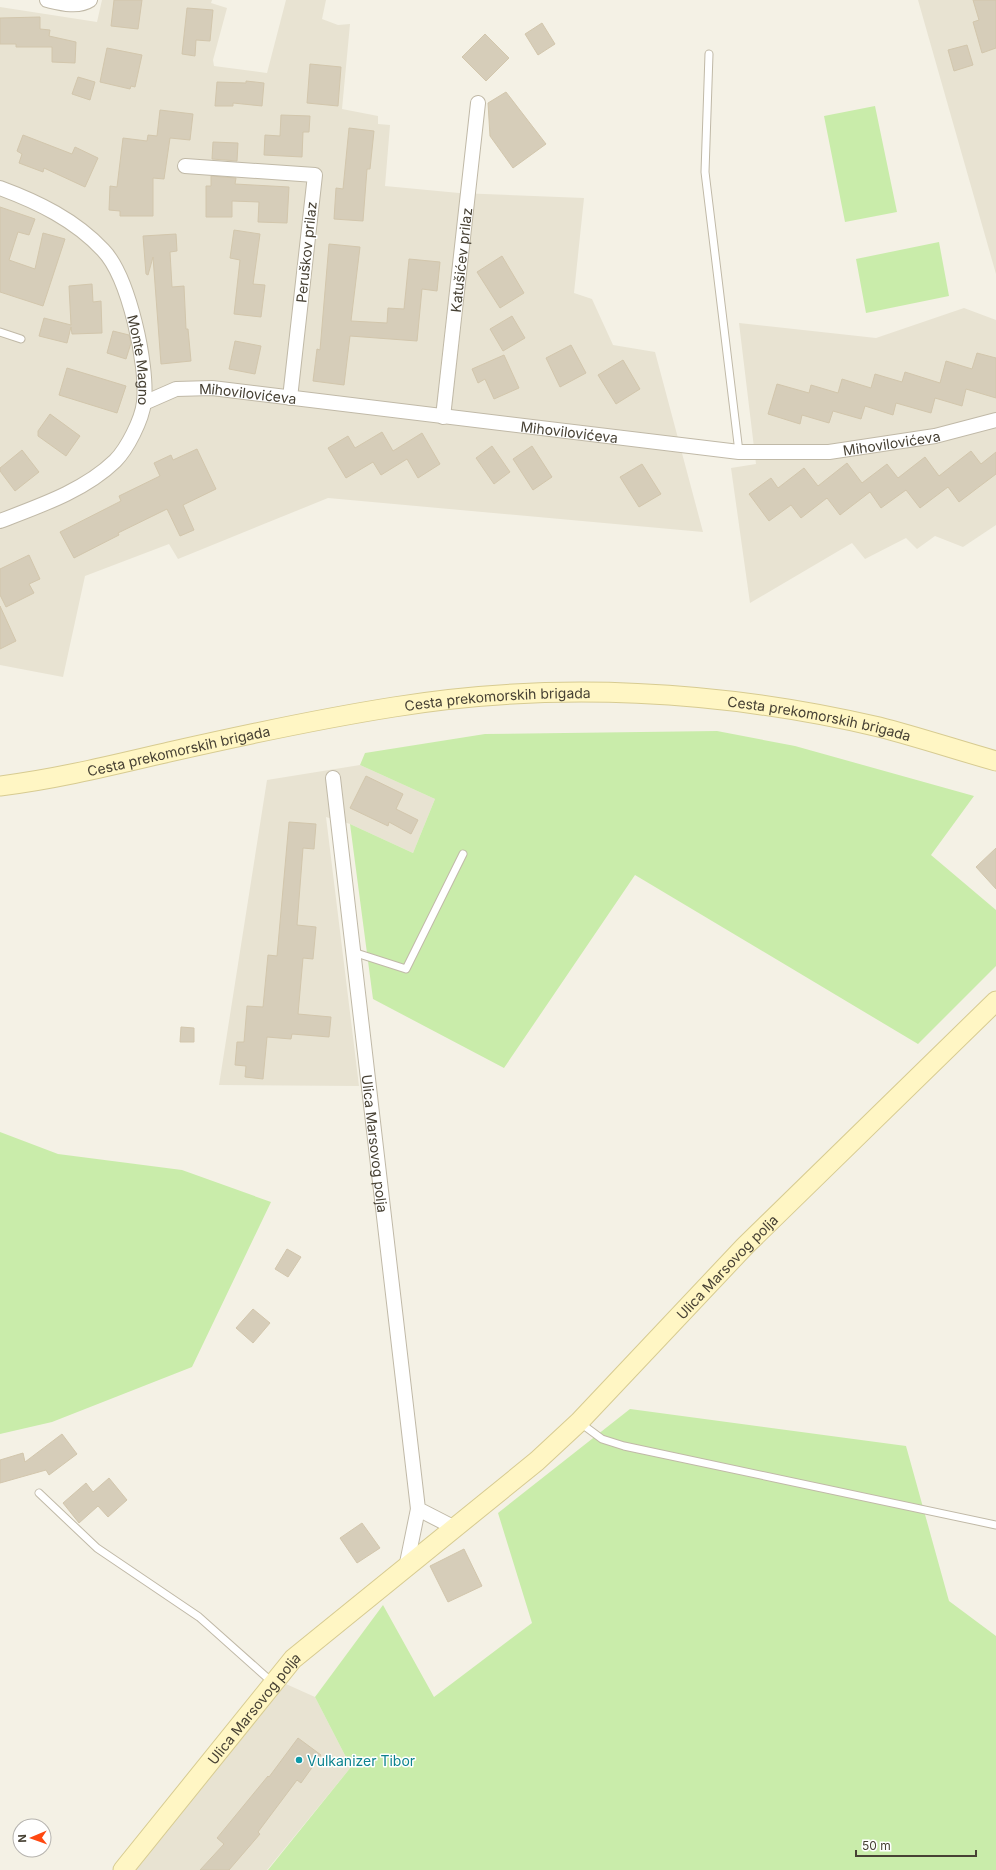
<svg xmlns="http://www.w3.org/2000/svg" width="996" height="1870" viewBox="0 0 996 1870" font-family="Inter,sans-serif">
	<style>
		.residential { fill: #e8e3d2 }
		.green { fill: #c9ecaa }
		.building { fill: #d6cdb9; stroke: #d2c6ac }
		.lines { fill: none; stroke-linecap: round; stroke-linejoin: round }
		.lane-casing { stroke: #c0b9a7; stroke-width: 9 }
		.street-casing { stroke: #c0b9a7; stroke-width: 16 }
		.secondary-casing { stroke: #d7cb91; stroke-width: 21 }
		.lane { stroke: #fff; stroke-width: 7 }
		.street { stroke: #fff; stroke-width: 14 }
		.secondary { stroke: #fff6c4; stroke-width: 19 }
		.culture-dot { fill: #0f9aa8; stroke: #fff; stroke-width: 1.5 }
		.labels { text-anchor: middle; dominant-baseline: central; stroke-width: 3; stroke-linejoin: round; paint-order: stroke }
		.street-label { font-size: 14px; fill: #474134; stroke: #fff }
		.culture-label { font-size: 14px; fill: #0d838f; stroke: #fff; text-anchor: start }
	</style>
	<rect width="100%" height="100%" fill="#f4f1e5"/>
	<path class="residential" d="M 102,0 L 212,0 L 211,3 L 227,8 L 213,60 L 214,66 L 267,73 L 286,0 L 326,0 L 322,19 L 338,25 L 350,24 L 342,109 L 378,116 L 378,124 L 390,125 L 385,186 L 459,193 L 584,198 L 574,293 L 592,299 L 613,345 L 655,352 L 703,532 L 328,498 L 178,559 L 169,544 L 85,576 L 63,677 L 0,665 L 0,7 L 97,22 Z
		M 918,0 L 996,0 L 996,274 Z
		M 964,308 L 996,320 L 996,525 L 963,547 L 935,536 L 917,549 L 906,538 L 865,559 L 852,543 L 750,603 L 731,468 L 756,464 L 739,323 L 876,338 Z
		M 360,765 L 435,799 L 413,853 L 350,824 L 326,817 L 359,1086 L 219,1085 L 267,780 Z
		M 286,1684 L 315,1697 L 351,1767 L 267,1870 L 136,1870 Z"/>
	<path class="green" d="M 875,106 L 897,212 L 845,222 L 824,116 Z
		M 939,242 L 949,296 L 866,313 L 856,259 Z
		M 717,731 L 795,746 L 974,796 L 931,855 L 996,910 L 996,966 L 918,1044 L 635,875 L 504,1068 L 373,999 L 350,824 L 413,853 L 435,799 L 360,765 L 365,753 L 485,734 Z
		M 0,1132 L 58,1154 L 182,1170 L 271,1202 L 192,1367 L 52,1422 L 0,1434 Z
		M 630,1409 L 906,1446 L 949,1601 L 996,1636 L 996,1870 L 268,1870 L 351,1767 L 315,1697 L 383,1605 L 434,1697 L 532,1623 L 498,1513 Z"/>
	<path class="building" d="M 114,0 L 142,0 L 138,29 L 111,26 Z
		M 973,0 L 996,0 L 996,48 L 982,53 L 973,22 L 979,20 Z
		M 187,8 L 213,10 L 210,41 L 196,40 L 195,56 L 182,54 Z
		M 40,17 L 40,29 L 50,30 L 49,36 L 76,42 L 75,63 L 52,62 L 52,47 L 16,47 L 16,44 L 0,44 L 0,18 Z
		M 542,23 L 555,44 L 538,55 L 525,34 Z
		M 485,34 L 509,58 L 486,81 L 462,57 Z
		M 967,45 L 973,65 L 954,71 L 948,50 Z
		M 107,48 L 142,55 L 135,87 L 131,86 L 130,89 L 100,82 Z
		M 310,64 L 341,67 L 338,106 L 307,103 Z
		M 78,77 L 95,82 L 90,100 L 72,94 Z
		M 246,81 L 264,83 L 262,106 L 233,103 L 233,106 L 215,106 L 217,82 L 246,83 Z
		M 506,92 L 546,144 L 513,168 L 490,136 L 488,103 Z
		M 160,110 L 193,114 L 190,140 L 170,138 L 164,179 L 153,178 L 153,216 L 120,216 L 120,211 L 109,210 L 110,186 L 117,187 L 123,138 L 147,141 L 148,135 L 157,136 Z
		M 281,115 L 310,116 L 309,132 L 303,132 L 302,157 L 264,155 L 265,135 L 280,136 Z
		M 349,128 L 374,131 L 370,169 L 367,169 L 363,221 L 334,219 L 336,188 L 343,189 Z
		M 23,135 L 72,154 L 75,147 L 98,158 L 85,187 L 44,168 L 43,172 L 19,163 L 22,154 L 17,151 Z
		M 213,142 L 238,143 L 237,161 L 212,159 Z
		M 211,176 L 236,178 L 235,184 L 289,187 L 287,223 L 258,222 L 259,202 L 232,201 L 232,217 L 206,217 L 206,186 L 211,186 Z
		M 0,207 L 35,219 L 29,235 L 18,232 L 9,260 L 35,269 L 43,233 L 65,239 L 43,306 L 0,292 Z
		M 234,230 L 260,234 L 253,284 L 265,285 L 261,317 L 234,314 L 240,260 L 230,258 Z
		M 176,234 L 177,251 L 170,252 L 172,287 L 184,286 L 186,329 L 188,329 L 191,361 L 161,364 L 153,257 L 148,275 L 146,274 L 143,236 Z
		M 329,244 L 360,247 L 351,321 L 387,323 L 388,308 L 404,309 L 409,259 L 440,262 L 437,291 L 422,289 L 417,341 L 350,336 L 344,385 L 313,381 L 317,349 L 320,350 Z
		M 502,256 L 524,293 L 500,308 L 477,272 Z
		M 92,284 L 93,302 L 101,301 L 102,333 L 72,334 L 71,327 L 67,343 L 39,336 L 44,318 L 71,325 L 69,286 Z
		M 512,316 L 525,338 L 503,351 L 490,329 Z
		M 113,331 L 129,335 L 131,343 L 126,359 L 107,353 Z
		M 235,341 L 261,346 L 255,374 L 229,369 Z
		M 571,345 L 586,373 L 560,387 L 546,358 Z
		M 977,353 L 996,358 L 996,398 L 966,389 L 962,406 L 935,398 L 931,413 L 896,403 L 893,415 L 865,406 L 861,419 L 833,411 L 829,423 L 802,415 L 800,424 L 768,414 L 777,384 L 809,393 L 811,385 L 838,393 L 842,379 L 871,388 L 875,374 L 902,382 L 905,372 L 940,383 L 946,361 L 972,369 Z
		M 504,355 L 519,388 L 494,399 L 485,379 L 478,383 L 472,369 Z
		M 623,360 L 640,389 L 616,404 L 598,375 Z
		M 67,368 L 126,386 L 117,413 L 59,395 Z
		M 50,414 L 80,436 L 66,456 L 38,436 L 38,431 Z
		M 382,432 L 393,451 L 422,433 L 440,464 L 418,478 L 407,459 L 381,475 L 373,462 L 346,478 L 328,448 L 348,436 L 355,448 Z
		M 492,446 L 510,472 L 494,484 L 476,458 Z
		M 532,446 L 552,477 L 533,490 L 513,459 Z
		M 197,449 L 216,489 L 183,505 L 194,530 L 180,536 L 167,509 L 118,533 L 119,535 L 74,558 L 60,532 L 121,501 L 119,496 L 160,476 L 154,463 L 171,455 L 173,460 Z
		M 22,450 L 39,472 L 15,491 L 0,471 L 0,468 Z
		M 971,451 L 981,464 L 996,452 L 996,474 L 959,502 L 948,487 L 920,508 L 906,490 L 881,508 L 870,492 L 840,515 L 827,498 L 801,518 L 791,505 L 769,521 L 749,494 L 771,478 L 778,488 L 804,468 L 818,486 L 847,463 L 862,483 L 887,464 L 898,478 L 925,457 L 939,476 Z
		M 642,464 L 661,494 L 639,507 L 620,477 Z
		M 29,555 L 40,579 L 29,584 L 34,593 L 6,607 L 0,595 L 0,569 Z
		M 0,606 L 16,641 L 0,649 Z
		M 366,776 L 403,794 L 396,809 L 418,820 L 411,834 L 389,822 L 388,826 L 350,808 Z
		M 289,822 L 316,824 L 314,849 L 303,848 L 297,925 L 316,927 L 313,959 L 303,958 L 298,1014 L 331,1017 L 329,1037 L 292,1034 L 291,1039 L 267,1037 L 263,1079 L 245,1077 L 246,1066 L 235,1065 L 237,1042 L 244,1042 L 247,1006 L 263,1007 L 268,955 L 277,956 Z
		M 996,848 L 996,889 L 976,867 Z
		M 181,1027 L 194,1028 L 194,1042 L 180,1042 Z
		M 287,1249 L 301,1257 L 288,1277 L 275,1269 Z
		M 253,1309 L 270,1323 L 253,1343 L 236,1328 Z
		M 62,1434 L 77,1454 L 49,1475 L 46,1470 L 0,1483 L 0,1460 L 23,1453 L 25,1462 Z
		M 109,1478 L 127,1500 L 108,1517 L 98,1506 L 79,1523 L 63,1503 L 86,1483 L 93,1492 Z
		M 362,1523 L 380,1548 L 357,1563 L 340,1538 Z
		M 464,1549 L 482,1586 L 448,1602 L 430,1566 Z
		M 298,1738 L 321,1755 L 301,1783 L 297,1780 L 258,1832 L 260,1834 L 229,1870 L 200,1870 L 224,1844 L 217,1838 L 268,1776 L 269,1777 Z"/>
	<g class="lines">
		<g class="lane-casing">
			<path id="lane" d="M 709,54 L 705,172 L 739,452
				M 0,332 L 21,339
				M 353,952 L 406,969 L 463,854
				M 579,1422 L 602,1439 L 624,1446 L 996,1525
				M 39,1493 L 97,1548 L 199,1617 L 273,1683"/>
		</g>
		<g class="street-casing">
			<g id="street">
				<path d="M 47,0 C 60,3 78,8 90,0"/>
				<path d="M 185,166 L 315,175 L 290,398"/>
				<path id="s1" d="M 0,188 C 38,202 75,220 103,250 C 129,277 148,365 144,402 C 142,420 127,449 115,461 C 84,491 39,506 0,521"/>
				<path id="s2" d="M 144,403 L 176,389 L 212,388 L 739,452 L 829,452 L 935,436 L 996,420"/>
				<path id="s3" d="M 443,417 L 478,103"/>
				<path id="s4" d="M 333,778 L 418,1509 L 455,1528"/>
				<path d="M 406,1568 L 418,1509"/>
			</g>
		</g>
		<g class="secondary-casing">
			<g id="secondary">
				<path id="s5" d="M 0,786 C 57,779 113,765 169,752 C 244,735 318,719 394,707 C 554,681 721,690 879,727 C 918,737 957,750 996,761"/>
				<path id="s6" d="M 123,1870 L 293,1659 L 537,1461 L 579,1422 L 745,1246 L 996,1001"/>
			</g>
		</g>
		<use href="#lane" class="lane"/>
		<use href="#street" class="street"/>
		<use href="#secondary" class="secondary"/>
	</g>
	<circle class="culture-dot" cx="299" cy="1760" r="4"/>
	<g class="labels">
		<g class="street-label">
			<text transform="translate(306 252) rotate(-84)">Peruškov prilaz</text>
			<text stroke="none"><textPath href="#s3" startOffset="158">Katušićev prilaz</textPath></text>
			<text stroke="none"><textPath href="#s1" startOffset="239">Monte Magno</textPath></text>
			<text stroke="none"><textPath href="#s2" startOffset="107">Mihovilovićeva</textPath></text>
			<text stroke="none"><textPath href="#s2" startOffset="431">Mihovilovićeva</textPath></text>
			<text stroke="none"><textPath href="#s2" startOffset="755">Mihovilovićeva</textPath></text>
			<text stroke="none"><textPath href="#s5" startOffset="506">Cesta prekomorskih brigada</textPath></text>
			<text stroke="none"><textPath href="#s5" startOffset="830">Cesta prekomorskih brigada</textPath></text>
			<text stroke="none"><textPath href="#s5" startOffset="182">Cesta prekomorskih brigada</textPath></text>
			<text stroke="none"><textPath href="#s4" startOffset="368">Ulica Marsovog polja</textPath></text>
			<text stroke="none"><textPath href="#s6" startOffset="857">Ulica Marsovog polja</textPath></text>
			<text stroke="none"><textPath href="#s6" startOffset="208">Ulica Marsovog polja</textPath></text>
		</g>
		<g class="culture-label">
			<text x="307" y="1760">Vulkanizer Tibor</text>
		</g>
	</g>
	<g transform="translate(32 1838) rotate(268)"><circle r="19" fill="#ffffff" stroke="#b5b3ae"/>
	<path d="M0-3L7 15L0 10L-7 15Z" fill="#ff4811"/>
	<text y="-6" font-size="11" font-weight="bold" text-anchor="middle" fill="#474134">N</text>
	</g>
	<path d="M856 1850v6h120v-6" fill="none" stroke="#474134" stroke-width="2"/>
	<text x="862" y="1850" font-size="12" fill="#474134" stroke="#ffffff" stroke-width="3" paint-order="stroke">50 m</text>
</svg>
